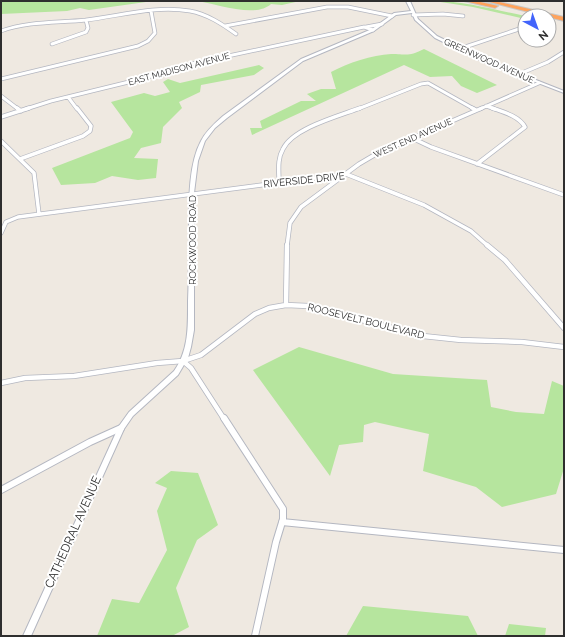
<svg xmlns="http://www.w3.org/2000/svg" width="565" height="637" viewBox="0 0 565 637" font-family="Raleway,sans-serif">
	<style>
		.green { fill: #b6e59e }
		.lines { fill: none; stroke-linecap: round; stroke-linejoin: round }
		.minor-far3-casing { stroke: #b4b7c1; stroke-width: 4.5 }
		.minor-far2-casing { stroke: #b4b7c1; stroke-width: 5 }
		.minor-far1-casing { stroke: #b4b7c1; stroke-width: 6 }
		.minor-casing { stroke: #b4b7c1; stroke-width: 8 }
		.tertiary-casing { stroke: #b4b7c1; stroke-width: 2 }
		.motorway-casing { stroke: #c9c9c9; stroke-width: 2 }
		.minor-far3 { stroke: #fff; stroke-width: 3 }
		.minor-far2 { stroke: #fff; stroke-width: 3.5 }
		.minor-far1 { stroke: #fff; stroke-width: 4.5 }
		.minor { stroke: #fff; stroke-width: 6 }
		.tertiary { fill: #fff; fill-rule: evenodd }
		.motorway { fill: #ffa35c; fill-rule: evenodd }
		.labels { text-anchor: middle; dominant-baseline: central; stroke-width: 4; stroke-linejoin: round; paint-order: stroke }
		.far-street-label { font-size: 9px; fill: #2e2e2e; stroke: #fff }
		.street-label { font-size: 10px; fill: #2e2e2e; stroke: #fff }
		.near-street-label { font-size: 12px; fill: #2e2e2e; stroke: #fff }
	</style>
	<rect width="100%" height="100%" fill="#efe9e1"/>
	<path class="green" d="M 1,1 L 153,1 L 89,10 L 80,8 L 67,11 L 1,14 Z
		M 196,1 L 300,1 L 282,5 L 271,4 C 255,19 215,3 196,1 Z
		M 434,1 C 465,1 495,10 525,16 L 525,19 L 473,7 Z
		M 424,49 L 497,85 L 477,93 L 461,86 L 452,76 L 430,77 L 404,65 L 252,135 L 250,128 L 262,128 L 260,121 L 301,101 L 316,101 L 307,94 L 321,89 L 336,89 L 331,72 C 348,63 372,55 391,54 C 408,54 408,57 424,49 Z
		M 259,65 L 264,68 L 254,75 L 201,85 L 200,92 L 179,102 L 182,108 L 163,127 L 161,143 L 141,148 L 134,158 L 158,159 L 156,178 L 138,180 L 112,176 L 95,183 L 61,185 L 52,168 L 130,138 L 133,132 L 111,102 L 144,93 L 155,96 L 170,92 L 163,82 L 168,79 L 180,83 Z
		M 299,347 L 393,374 L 487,380 L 491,407 L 516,412 L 544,414 L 552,381 L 564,386 L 564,468 L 556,494 L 502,507 L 476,487 L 423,471 L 429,434 L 375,422 L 364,425 L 363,442 L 339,445 L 330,476 L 253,370 Z
		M 171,471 L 198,473 L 218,525 L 197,540 L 176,588 L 189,627 L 172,636 L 97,636 L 112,599 L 139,603 L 167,550 L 157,511 L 167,488 L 155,483 Z
		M 363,606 L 468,616 L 478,636 L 346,636 Z
		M 509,624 L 546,628 L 545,636 L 505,636 Z"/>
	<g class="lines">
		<g class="minor-far3-casing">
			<path id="minor-far3" d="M 413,15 L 443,14 L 463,16
				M 225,26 L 327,7 L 348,7 L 392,16
				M 366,27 L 382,24
				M 1,31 C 29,21 57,23 86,20 C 120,16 155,5 190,11 C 207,14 222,24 236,34
				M 52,44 L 86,32 L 88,28 L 86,20
				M 459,49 L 519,29
				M 517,75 L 548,62 L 564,52
				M 1,79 L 138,46 L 148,41 L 155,33 L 151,11
				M 1,96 L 18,109
				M 68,97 L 77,109
				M 486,106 L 495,109
				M 26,109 L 51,101 L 141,79 L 195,63 L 364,27 L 373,30
				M 358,109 L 421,84 L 428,83 L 474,109
				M 480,109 L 539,83"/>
		</g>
		<g class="minor-far2-casing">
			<path id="minor-far2" d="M 17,108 L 21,111
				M 472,108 L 476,110
				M 1,117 L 29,108
				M 412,138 L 431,147 L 564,195
				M 1,141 L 34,173 L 39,214
				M 20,159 L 83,136 L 90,131 L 91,126 L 77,108
				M 477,164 L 525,127 C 519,116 503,112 492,108
				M 279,182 C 279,171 277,159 283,149 C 293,128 339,116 360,108
				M 1,233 L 6,222 L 18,217 L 346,174 L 424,205 L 471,231 L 488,246
				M 287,246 L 290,223 L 301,207 L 359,164 L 376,154 L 482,108"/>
		</g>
		<g class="minor-far1-casing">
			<path id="minor-far1" d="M 487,245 L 505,260 L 564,328
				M 286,305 L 287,245
				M 183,361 L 191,368 L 224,419
				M 1,383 L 25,378 L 74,376 L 157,363 L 183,361 L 201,355 L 255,314 L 269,308 L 286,305 L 308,306 L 423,336 L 461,340 L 522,342 L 564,347"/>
		</g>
		<g class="minor-casing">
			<path id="minor" d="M 224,418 L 283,509 L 283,519 L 276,542 L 255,636
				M 1,490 L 90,442 L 121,428
				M 282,522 L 564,550"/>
		</g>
		<g class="tertiary-casing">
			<path id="tertiary" d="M 406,1 L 410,1 L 418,19 L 437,36 L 488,61 L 564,91 L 564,93 L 486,63 L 435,38 L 415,20 L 412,13 L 396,15 L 374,31 L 303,61 L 227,118 L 215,128 L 205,141 L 198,161 L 194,193 L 194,330 L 191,347 L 188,358 L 178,375 L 133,416 L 124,429 L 31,636 L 23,636 L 119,426 L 129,412 L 174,371 C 189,350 188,326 188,301 C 189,278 189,254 189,231 C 189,204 188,165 201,141 C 206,131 215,123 223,116 L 301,59 L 372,29 L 394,13 L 411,11 Z"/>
		</g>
		<g class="motorway-casing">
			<path id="motorway" d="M 464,1 L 476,1 L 498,6 L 495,8 Z
				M 486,1 L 495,1 L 564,17 L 564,21 Z"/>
		</g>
		<use href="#minor-far3" class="minor-far3"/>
		<use href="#minor-far2" class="minor-far2"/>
		<use href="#minor-far1" class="minor-far1"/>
		<use href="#minor" class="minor"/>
		<use href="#tertiary" class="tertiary"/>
		<use href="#motorway" class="motorway"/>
	</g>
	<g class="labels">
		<g class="far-street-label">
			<text transform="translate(489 61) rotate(24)">GREENWOOD AVENUE</text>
			<text transform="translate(179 69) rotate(-15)">EAST MADISON AVENUE</text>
			<text transform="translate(413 138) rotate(-24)">WEST END AVENUE</text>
		</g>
		<g class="street-label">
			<text transform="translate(304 180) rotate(-6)">RIVERSIDE DRIVE</text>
			<text transform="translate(192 240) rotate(-90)">ROCKWOOD ROAD</text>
			<text transform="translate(366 321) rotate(14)">ROOSEVELT BOULEVARD</text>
		</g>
		<g class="near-street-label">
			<text transform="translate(73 532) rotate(-66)">CATHEDRAL AVENUE</text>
		</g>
	</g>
	<rect width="565" height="637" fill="none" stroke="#2e2e2e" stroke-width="4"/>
	<g transform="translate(537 28) rotate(139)"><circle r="19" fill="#ffffff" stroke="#ababab"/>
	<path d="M0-3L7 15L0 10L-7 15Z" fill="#4264fb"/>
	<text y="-6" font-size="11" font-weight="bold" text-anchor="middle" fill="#2e2e2e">N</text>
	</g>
</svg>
